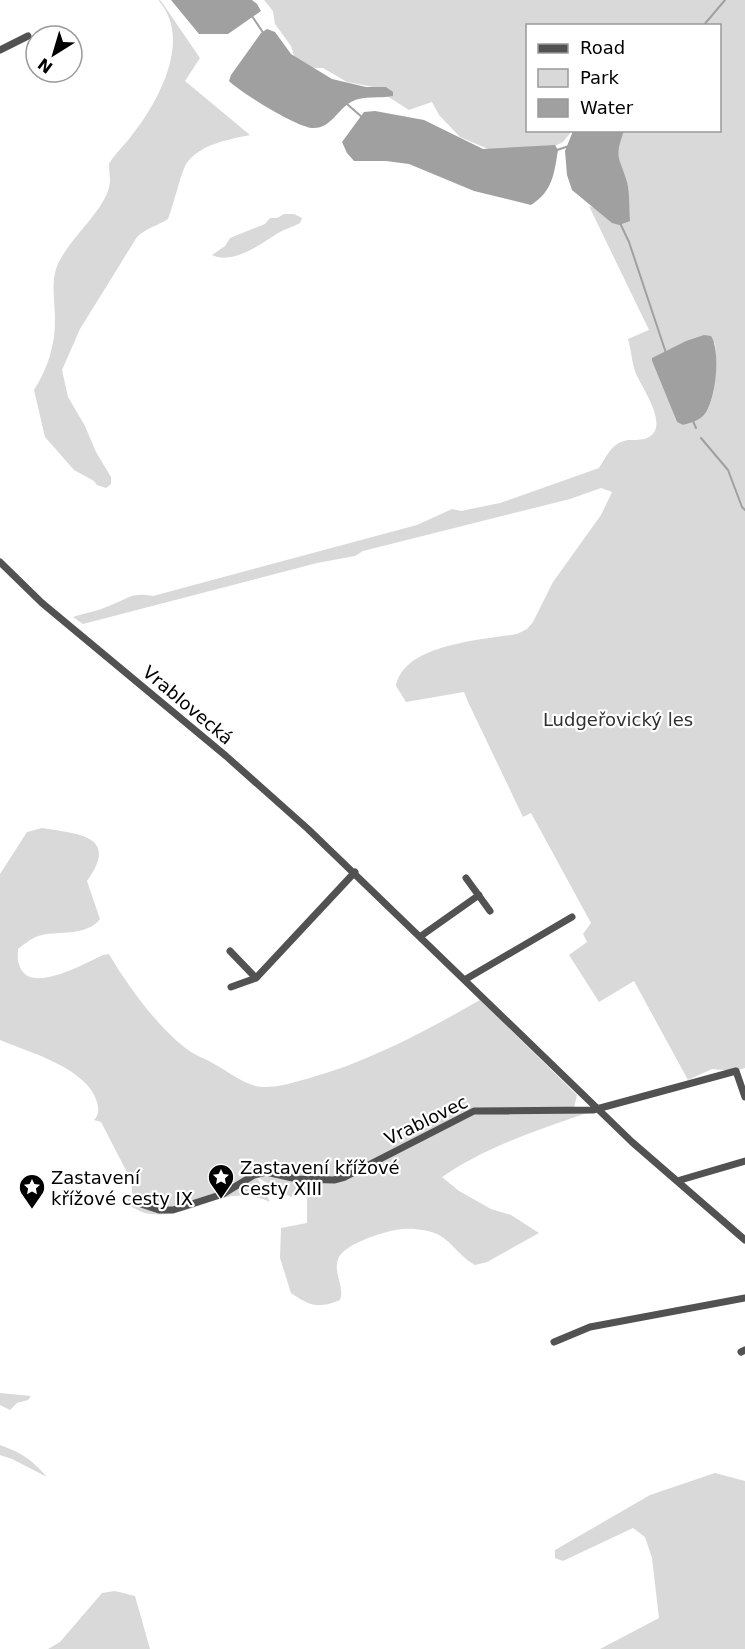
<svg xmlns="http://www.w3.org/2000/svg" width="745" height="1649" viewBox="0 0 745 1649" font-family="'DejaVu Sans',sans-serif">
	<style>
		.green { fill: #d9d9d9; fill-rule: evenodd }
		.water { fill: #a0a0a0 }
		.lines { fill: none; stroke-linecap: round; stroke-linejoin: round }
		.stream { stroke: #a0a0a0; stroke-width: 2 }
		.street { stroke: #525252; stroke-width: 7 }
		.labels { text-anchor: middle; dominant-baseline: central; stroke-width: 4.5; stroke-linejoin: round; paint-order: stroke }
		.street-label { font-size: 18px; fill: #000; stroke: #fff }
		.park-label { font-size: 18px; fill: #303030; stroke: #fff }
		.poi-label { font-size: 18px; fill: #000; stroke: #fff; text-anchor: start }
	</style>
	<rect width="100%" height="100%" fill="#fff"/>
	<path class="green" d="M 158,0 L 161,1 L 200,58 L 185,81 L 250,135 C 227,140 200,144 186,164 C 181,173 173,207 168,219 C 157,226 146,228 137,237 L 80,329 L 62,370 L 68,397 L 85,426 L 96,452 L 111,477 L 111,484 L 106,488 L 97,485 L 94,481 L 74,470 L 45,437 L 34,390 C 48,368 55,345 55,320 C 55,302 51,285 56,269 C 66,240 108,209 110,182 C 110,177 109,170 109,164 C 115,153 125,145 132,135 C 159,101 193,38 158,0 Z
		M 264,0 L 745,0 L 745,1068 L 735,1071 L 712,1069 L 688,1080 L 634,981 L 599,1002 L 569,955 L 587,942 L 583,934 L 591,923 L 531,813 L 523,817 L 468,702 L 464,692 L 406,702 L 396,686 C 404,644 482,640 517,634 L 527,629 L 533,622 L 553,582 L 601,515 L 612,492 L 601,488 L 570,499 L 363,551 L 355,556 L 317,563 L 83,624 L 73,617 C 85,613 99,611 111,605 C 129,598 132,592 153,596 L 417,525 L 452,509 L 461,511 L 500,503 L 599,468 C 608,455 611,443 628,440 C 634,440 642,440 647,438 C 672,427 640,386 635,371 C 632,362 631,349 628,339 L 649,330 L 589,206 C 601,209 607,221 619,225 L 627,183 L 619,164 L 617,149 L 624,131 L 720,130 L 720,26 L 528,26 L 528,130 L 572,131 L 563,142 L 551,148 L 488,149 L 460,137 L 439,115 L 432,102 L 409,110 L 373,87 L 347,82 L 323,68 L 313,68 L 294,56 L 291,46 L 275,24 L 273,11 ZM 715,343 C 717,362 717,399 704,415 C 699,421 690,423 683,425 L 677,422 L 652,361 Z
		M 284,214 L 294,214 L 302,218 L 300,223 C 293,227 285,229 278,233 C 261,244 233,265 212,255 L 225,246 L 230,238 L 265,224 L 270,218 L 277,218 Z
		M 42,828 C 78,834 120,835 87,881 L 100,919 C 87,936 60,931 42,935 C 32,937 26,943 18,949 C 18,954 17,960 19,964 C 27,997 85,963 103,955 L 109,954 C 126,984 162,1033 191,1052 C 199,1057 208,1060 216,1065 C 231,1073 246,1087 265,1087 C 281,1087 295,1082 310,1078 C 370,1061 426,1031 480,1000 L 577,1095 L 573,1112 L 593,1111 C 541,1129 488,1145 442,1177 L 459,1191 L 491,1209 L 511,1215 L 539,1233 L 487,1262 L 475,1265 C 461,1258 453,1243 439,1235 C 430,1230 413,1228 403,1229 C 387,1230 343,1244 338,1259 C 333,1273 345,1287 340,1300 C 318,1309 310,1306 291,1293 L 280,1258 L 281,1228 L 307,1223 L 307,1198 L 303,1192 L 291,1197 L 257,1177 L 270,1202 C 224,1181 195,1219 152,1214 C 144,1214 136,1209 130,1206 L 127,1198 L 133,1197 L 130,1178 L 101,1122 L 94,1120 C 99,1115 99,1109 97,1102 C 87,1068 31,1053 0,1040 L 0,874 L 27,832 Z
		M 0,1393 L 31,1396 L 28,1400 L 17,1403 L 10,1410 L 0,1405 Z
		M 0,1445 C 22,1453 31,1459 47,1477 L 12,1459 L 0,1455 Z
		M 715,1473 L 745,1481 L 745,1649 L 600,1649 L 659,1618 L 652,1558 L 645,1537 L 633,1528 L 563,1561 L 555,1558 L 555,1550 L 650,1495 Z
		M 115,1591 L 135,1596 L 150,1649 L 48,1649 L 60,1642 L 102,1593 Z"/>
	<path class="water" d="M 171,0 L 252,0 L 257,4 L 261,11 L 228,34 L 199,34 Z
		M 267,29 L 275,32 L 291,54 L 332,79 L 366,87 L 386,87 L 393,92 L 393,96 C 379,99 364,95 351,102 C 338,109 331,128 314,128 C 299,129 240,92 229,81 L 231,75 L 261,33 Z
		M 375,111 L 424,120 L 483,149 L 555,145 L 558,150 C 554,174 553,191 531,205 L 474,191 L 409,164 L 386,161 L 354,161 L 347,153 L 342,142 L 364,112 Z
		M 573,131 L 624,131 C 614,159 619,155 627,182 C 630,194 629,209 630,221 L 619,225 L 612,223 L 572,190 L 567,175 L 565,151 Z
		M 704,335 L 711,336 C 721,351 716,401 704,415 C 699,421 690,423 683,425 L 677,422 L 652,361 L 652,358 L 686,341 Z"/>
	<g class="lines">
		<path class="stream" d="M 252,16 L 264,34
			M 703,26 L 725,0
			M 347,104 L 363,118
			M 557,150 L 569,146
			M 620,223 L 629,242 L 666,353
			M 692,419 L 696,428
			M 701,438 L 728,470 L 742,507 L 745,510"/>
		<path class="street" d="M 0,50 L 28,36
			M 0,562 L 42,603 L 226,756 L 308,829 L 632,1142 L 745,1240
			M 466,878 L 490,911
			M 421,936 L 479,895
			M 230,951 L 256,978
			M 466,979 L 572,917
			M 231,987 L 256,978 L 355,872
			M 677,1181 L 745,1161
			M 138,1203 L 159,1210 L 173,1210 L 223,1194 L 254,1175 L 266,1172 L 297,1179 L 334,1180 L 345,1177 L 474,1111 L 593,1110 L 736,1071 L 745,1097
			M 554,1342 L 590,1327 L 745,1298
			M 741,1352 L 745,1350"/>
	</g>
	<defs>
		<g id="sight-pin" transform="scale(1.35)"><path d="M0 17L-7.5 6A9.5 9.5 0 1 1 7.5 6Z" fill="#000" stroke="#fff"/><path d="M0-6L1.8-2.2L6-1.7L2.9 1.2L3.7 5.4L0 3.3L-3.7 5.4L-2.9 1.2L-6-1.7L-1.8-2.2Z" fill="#fff"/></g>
	</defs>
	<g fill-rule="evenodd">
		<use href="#sight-pin" x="221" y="1177"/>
		<use href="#sight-pin" x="32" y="1187"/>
	</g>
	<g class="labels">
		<g class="street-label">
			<text transform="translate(188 705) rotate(40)">Vrablovecká</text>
			<text transform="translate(426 1120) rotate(-26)">Vrablovec</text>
		</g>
		<g class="park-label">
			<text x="618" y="719">Ludgeřovický les</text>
		</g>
		<g class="poi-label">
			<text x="240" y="1167">Zastavení křížové<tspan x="240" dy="21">cesty XIII</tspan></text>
			<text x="51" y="1177">Zastavení<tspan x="51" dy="21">křížové cesty IX</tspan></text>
		</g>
	</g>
	<rect x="526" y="24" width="195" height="108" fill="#ffffff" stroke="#999999" stroke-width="1.5"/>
	<rect x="538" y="44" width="30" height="9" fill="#525252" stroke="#999999" stroke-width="1.5"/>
	<text x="580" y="54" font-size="18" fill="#000000">Road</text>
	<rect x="538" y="69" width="30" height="18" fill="#d9d9d9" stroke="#999999" stroke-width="1.5"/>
	<text x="580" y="84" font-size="18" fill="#000000">Park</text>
	<rect x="538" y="99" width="30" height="18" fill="#a0a0a0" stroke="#999999" stroke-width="1.5"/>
	<text x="580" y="114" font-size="18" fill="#000000">Water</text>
	<g transform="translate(54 54) rotate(217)"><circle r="28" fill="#ffffff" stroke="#999999" stroke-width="1.5"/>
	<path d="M0-4.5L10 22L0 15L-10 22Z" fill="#000000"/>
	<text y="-9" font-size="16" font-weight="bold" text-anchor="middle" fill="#000000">N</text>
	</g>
</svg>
